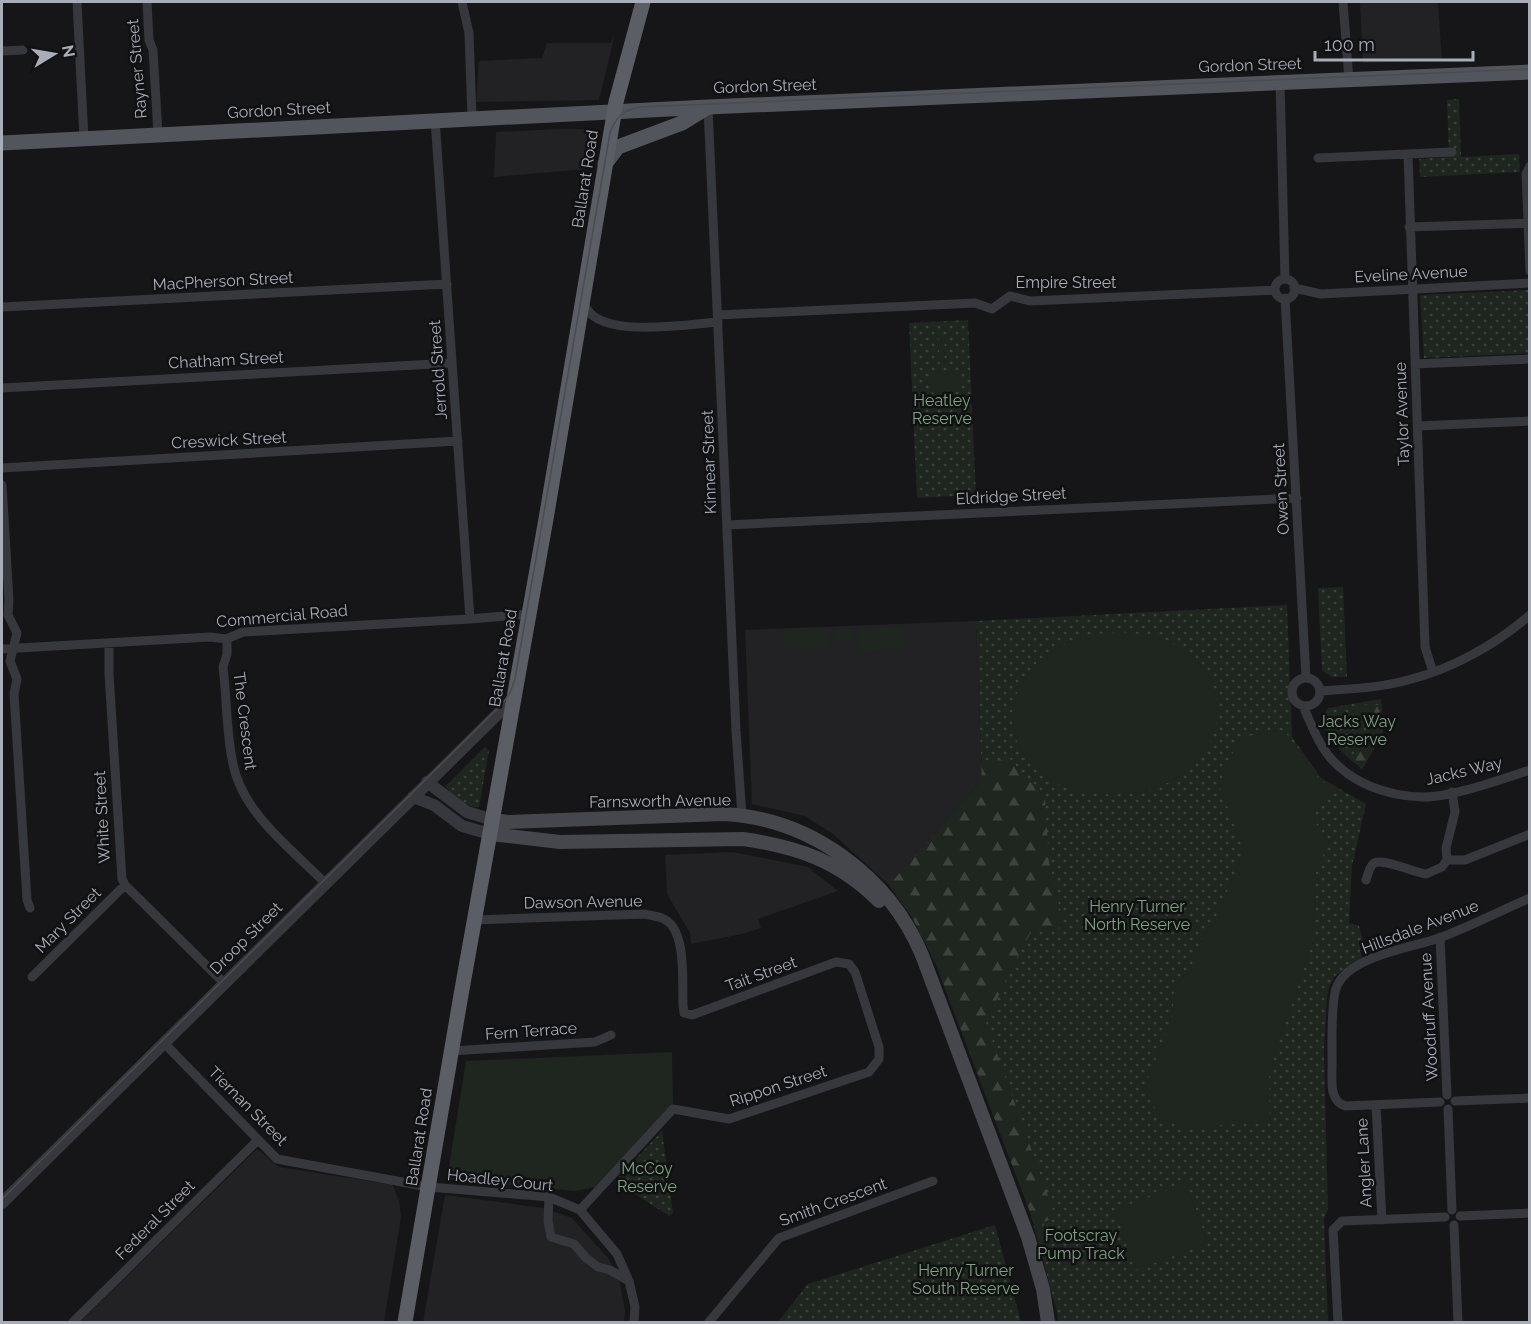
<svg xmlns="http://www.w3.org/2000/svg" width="1531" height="1324" viewBox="0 0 1531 1324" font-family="Raleway,sans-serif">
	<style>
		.built { fill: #222225 }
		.grass { fill: url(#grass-dots) }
		.forest { fill: url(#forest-firs) }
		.pitch { fill: #1e261f }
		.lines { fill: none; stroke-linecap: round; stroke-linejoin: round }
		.minor { stroke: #37383d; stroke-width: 9 }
		.tertiary { stroke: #37383d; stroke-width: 12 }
		.secondary { stroke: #45474d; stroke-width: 14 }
		.primary { stroke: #53555c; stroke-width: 15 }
		.trunk { stroke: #5b5e65; stroke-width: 15 }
		.tram { stroke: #4a4c52; stroke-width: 1.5 }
		.labels { text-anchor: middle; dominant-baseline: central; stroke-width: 5; stroke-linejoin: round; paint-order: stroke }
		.street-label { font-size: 16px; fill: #a8adb8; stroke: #111113 }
		.park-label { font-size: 16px; fill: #7fa381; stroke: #111113 }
	</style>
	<defs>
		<pattern id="grass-dots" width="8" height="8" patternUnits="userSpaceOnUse" patternTransform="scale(1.5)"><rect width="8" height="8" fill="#1e261f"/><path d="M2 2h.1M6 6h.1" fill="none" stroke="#3c433d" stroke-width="1.8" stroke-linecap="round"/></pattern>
		<pattern id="forest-firs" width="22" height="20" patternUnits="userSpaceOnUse" patternTransform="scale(1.5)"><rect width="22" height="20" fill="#1e261f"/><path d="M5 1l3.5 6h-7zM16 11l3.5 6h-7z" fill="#3c433d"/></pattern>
	</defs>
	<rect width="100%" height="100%" fill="#161618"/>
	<path class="built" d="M 1360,2 L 1438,2 L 1442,60 L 1363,63 Z
		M 615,34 L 599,100 L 476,102 L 479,61 L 542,58 L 547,43 L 611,43 Z
		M 559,129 L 586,129 L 592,137 L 586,169 L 494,177 L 496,132 Z
		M 976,621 L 982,780 L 889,885 L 833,834 L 805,816 L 752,804 L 745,630 Z
		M 733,852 L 808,867 L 838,891 L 758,919 L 761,928 L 742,934 L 691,944 L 690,933 L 667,894 L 665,855 Z
		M 257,1149 L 279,1167 L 393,1185 L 399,1201 L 401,1217 L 384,1322 L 80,1322 Z
		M 445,1195 L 543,1208 L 572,1218 L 609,1259 L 620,1283 L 625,1311 L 624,1322 L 423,1322 Z"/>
	<path class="grass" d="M 1459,99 L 1461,157 L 1519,154 L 1520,172 L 1420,177 L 1419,159 L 1449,157 L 1447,100 Z
		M 1529,290 L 1529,353 L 1424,358 L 1420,295 Z
		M 968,320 L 976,495 L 917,498 L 909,323 Z
		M 1343,587 L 1347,677 L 1332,677 L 1322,671 L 1318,588 Z
		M 1287,605 L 1292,737 L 1321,778 L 1366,804 L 1352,866 L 1349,923 L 1359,926 L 1363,940 L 1360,950 L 1362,957 L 1335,976 L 1330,985 L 1327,996 L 1324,1052 L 1328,1209 L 1324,1218 L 1328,1322 L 1058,1322 L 1057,1312 L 1030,1212 L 935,962 L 912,917 L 889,885 L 982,780 L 976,621 Z
		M 1381,699 L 1383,734 L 1362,769 C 1345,755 1325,740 1322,716 L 1328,708 Z
		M 485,747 L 489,751 L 479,807 C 465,808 455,795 445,787 Z
		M 662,1131 L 673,1213 L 669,1216 L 615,1181 Z
		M 995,1225 L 1021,1322 L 778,1322 L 808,1284 Z"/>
	<path class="forest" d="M 1364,704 L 1370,706 L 1382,704 L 1383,734 L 1362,769 L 1350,759 L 1370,730 L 1370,713 L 1352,714 L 1345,708 Z
		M 1010,759 L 1045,798 L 1049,862 L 1064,927 L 1031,932 L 1012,967 L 986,1023 L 1056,1218 L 1043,1222 L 1051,1245 L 1041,1248 L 1030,1212 L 935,962 L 912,917 L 889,885 L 982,781 L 981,763 Z"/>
	<path class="pitch" d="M 938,334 L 944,334 L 945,367 L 940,367 Z
		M 948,371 L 959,379 C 962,394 943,405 932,392 C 930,389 929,385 927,382 L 936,373 Z
		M 904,626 L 904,649 L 858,651 L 857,628 Z
		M 853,628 L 852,636 L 847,640 L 837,640 L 833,634 L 833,629 Z
		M 826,629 L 827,647 L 784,648 L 784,631 Z
		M 1117,632 C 1266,636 1239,803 1104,794 C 975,787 985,639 1117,632 Z
		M 1278,730 L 1285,732 L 1320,780 L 1332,789 L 1332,795 L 1311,817 L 1330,842 L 1316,870 L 1312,944 L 1269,1070 L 1270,1121 L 1190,1128 L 1163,1120 L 1143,1090 L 1172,1021 L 1174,989 L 1193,963 L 1200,942 L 1217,915 L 1244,851 L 1219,785 L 1239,738 Z
		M 672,1052 L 673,1104 L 595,1187 L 575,1191 L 447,1179 L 466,1061 Z
		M 1186,1183 L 1208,1243 L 1136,1270 L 1115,1210 Z"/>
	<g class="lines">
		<path class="minor" d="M 77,2 L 84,139
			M 147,2 L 149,40 L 153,50 L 158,134
			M 462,2 L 469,33 L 472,118
			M 1343,2 L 1349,80
			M 2,51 L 23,50
			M 1280,82 L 1285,279
			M 708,107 L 736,731 L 742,816
			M 435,119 L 470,619
			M 1408,154 L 1425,647 L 1433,672
			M 1318,158 L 1452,152
			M 1530,166 L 1526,174 L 1530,271
			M 1409,227 L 1530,223
			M1275 289a10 10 0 1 1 20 0a10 10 0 1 1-20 0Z
			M 1294,288 L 1321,294 L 1530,283
			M 1285,298 L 1306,678
			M 584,302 C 593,341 689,324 718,322
			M 2,307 L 447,284
			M 718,315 L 975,303 L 992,309 L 1010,296 L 1030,301 L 1275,290
			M 1415,364 L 1530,359
			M 2,388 L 452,363
			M 1418,426 L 1530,421
			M 2,468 L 458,441
			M 2,485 L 9,600 L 8,615 L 17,633 L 10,661 L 17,679 L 14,694 L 27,900 L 30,908
			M 727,525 L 1297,498
			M 227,639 L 227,654 L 223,667 C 227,699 226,732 233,764 C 243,814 292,849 325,883
			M 109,644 L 109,674 L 122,879 L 125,885 L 224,983
			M 2,649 L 210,637 L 226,639 L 243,632 L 470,619 L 529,614
			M1292 692a14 14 0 1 1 28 0a14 14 0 1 1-28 0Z
			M 1320,691 C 1349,689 1379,688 1408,680 C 1452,669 1495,645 1530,615
			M 1303,706 C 1311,723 1316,740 1328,755 C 1350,783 1387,796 1422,797 C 1450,798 1502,779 1530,770
			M 1447,860 L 1465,860 L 1530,834
			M 1366,880 C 1368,875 1369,867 1374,863 C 1385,858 1414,873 1426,874 L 1442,867 L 1447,860 L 1446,848 L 1455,812 L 1452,792
			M 475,920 L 645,914 C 651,916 659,916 664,919 C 687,930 682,982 683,1005 L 684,1013 L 692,1015 L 836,962 L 849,964 L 855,972 L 879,1047 L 879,1059 L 869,1072 L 729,1119 L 673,1109 L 580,1210
			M 1440,937 L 1447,1095
			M 32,977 L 125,885
			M 164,1043 L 277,1159 L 429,1187 L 549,1197 L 580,1210 L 617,1254 L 629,1281 L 635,1307 L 634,1322
			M 451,1051 L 595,1042 L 611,1035
			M 1455,1101 L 1530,1098
			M 1440,1102 L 1345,1106 C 1327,1100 1333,1075 1332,1058 C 1332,1043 1331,998 1337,986 C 1351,955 1413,948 1442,937 C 1471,926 1500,911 1530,898
			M 1376,1105 L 1382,1220
			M 1448,1109 L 1452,1210
			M 549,1197 L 548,1221 L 551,1237 L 574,1244 L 586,1258 L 598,1267 L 610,1270 L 629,1281
			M 1460,1216 L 1530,1213
			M 1454,1225 L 1458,1322
			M 73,1322 L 258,1140
			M 709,1322 L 779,1238 L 933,1181
			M 1338,1322 L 1333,1230 L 1342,1221 L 1445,1217"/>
		<path class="tertiary" d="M 427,782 L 467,812 L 493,820
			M 413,797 L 434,805 L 462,826 L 490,834
			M 2,1203 L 515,697"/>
		<path class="secondary" d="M 493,820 L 508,822 L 723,814 C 810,818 889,876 922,955 L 1028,1237 L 1043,1289 L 1048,1322
			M 490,834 L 560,842 L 743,839 C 798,847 839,861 879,901"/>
		<path class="primary" d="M 2,143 L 708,107 L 1530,72
			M 605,164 L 618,147 L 682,123 L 708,107"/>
		<path class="trunk" d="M 405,1322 L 461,995 L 546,519 L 616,102 L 643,2"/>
		<path class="tram" d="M 2,1199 L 502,704 L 510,693 L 515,679 L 610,133 C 615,118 623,110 640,107 L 1530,69"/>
	</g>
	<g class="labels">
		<g class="street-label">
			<text transform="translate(1250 65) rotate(-2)">Gordon Street</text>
			<text transform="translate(137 69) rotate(-95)">Rayner Street</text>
			<text transform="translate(765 86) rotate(-2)">Gordon Street</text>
			<text transform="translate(279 110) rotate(-3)">Gordon Street</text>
			<text transform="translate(585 179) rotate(-81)">Ballarat Road</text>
			<text transform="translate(1411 274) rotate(-3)">Eveline Avenue</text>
			<text transform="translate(223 281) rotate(-3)">MacPherson Street</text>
			<text x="1066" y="282">Empire Street</text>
			<text transform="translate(226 360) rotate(-3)">Chatham Street</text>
			<text transform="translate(438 370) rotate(-94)">Jerrold Street</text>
			<text transform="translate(1402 414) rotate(-92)">Taylor Avenue</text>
			<text transform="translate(229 440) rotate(-3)">Creswick Street</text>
			<text transform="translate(709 462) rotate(-92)">Kinnear Street</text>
			<text transform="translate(1281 489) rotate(-93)">Owen Street</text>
			<text transform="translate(1011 496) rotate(-3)">Eldridge Street</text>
			<text transform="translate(282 616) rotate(-5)">Commercial Road</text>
			<text transform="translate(503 658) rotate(-80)">Ballarat Road</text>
			<text transform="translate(245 721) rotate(83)">The Crescent</text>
			<text transform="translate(1464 771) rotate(-13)">Jacks Way</text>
			<text transform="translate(660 801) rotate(-1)">Farnsworth Avenue</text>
			<text transform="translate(102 817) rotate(-93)">White Street</text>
			<text transform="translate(583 902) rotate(-1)">Dawson Avenue</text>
			<text transform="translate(68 920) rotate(-45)">Mary Street</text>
			<text transform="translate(1420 927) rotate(-21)">Hillsdale Avenue</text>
			<text transform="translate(246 938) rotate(-45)">Droop Street</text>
			<text transform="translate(761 974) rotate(-20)">Tait Street</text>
			<text transform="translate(1429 1017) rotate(-93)">Woodruff Avenue</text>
			<text transform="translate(531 1031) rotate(-4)">Fern Terrace</text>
			<text transform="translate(778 1086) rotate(-18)">Rippon Street</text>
			<text transform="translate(248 1106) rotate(45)">Tiernan Street</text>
			<text transform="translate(419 1137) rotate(-81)">Ballarat Road</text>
			<text transform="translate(1364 1163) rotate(-93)">Angler Lane</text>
			<text transform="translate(500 1180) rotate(6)">Hoadley Court</text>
			<text transform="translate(833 1202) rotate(-20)">Smith Crescent</text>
			<text transform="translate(155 1220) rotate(-45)">Federal Street</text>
		</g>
		<g class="park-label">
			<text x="942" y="400">Heatley<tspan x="942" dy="18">Reserve</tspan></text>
			<text x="1357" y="721">Jacks Way<tspan x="1357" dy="18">Reserve</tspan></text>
			<text x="1137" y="906">Henry Turner<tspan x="1137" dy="18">North Reserve</tspan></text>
			<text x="647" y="1168">McCoy<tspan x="647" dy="18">Reserve</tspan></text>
			<text x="1081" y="1235">Footscray<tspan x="1081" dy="18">Pump Track</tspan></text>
			<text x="966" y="1270">Henry Turner<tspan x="966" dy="18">South Reserve</tspan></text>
		</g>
	</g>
	<rect width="1531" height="1324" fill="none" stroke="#a8adb8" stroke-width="6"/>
	<g transform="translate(54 54) rotate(79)" stroke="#111113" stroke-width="4.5" paint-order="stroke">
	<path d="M0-4.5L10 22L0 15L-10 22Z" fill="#a8adb8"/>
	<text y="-9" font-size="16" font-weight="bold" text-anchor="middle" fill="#a8adb8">N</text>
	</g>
	<path d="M1315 51v9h158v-9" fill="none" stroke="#a8adb8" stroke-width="3"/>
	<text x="1324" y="51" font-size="18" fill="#a8adb8" stroke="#111113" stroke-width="4.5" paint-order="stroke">100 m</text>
</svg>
